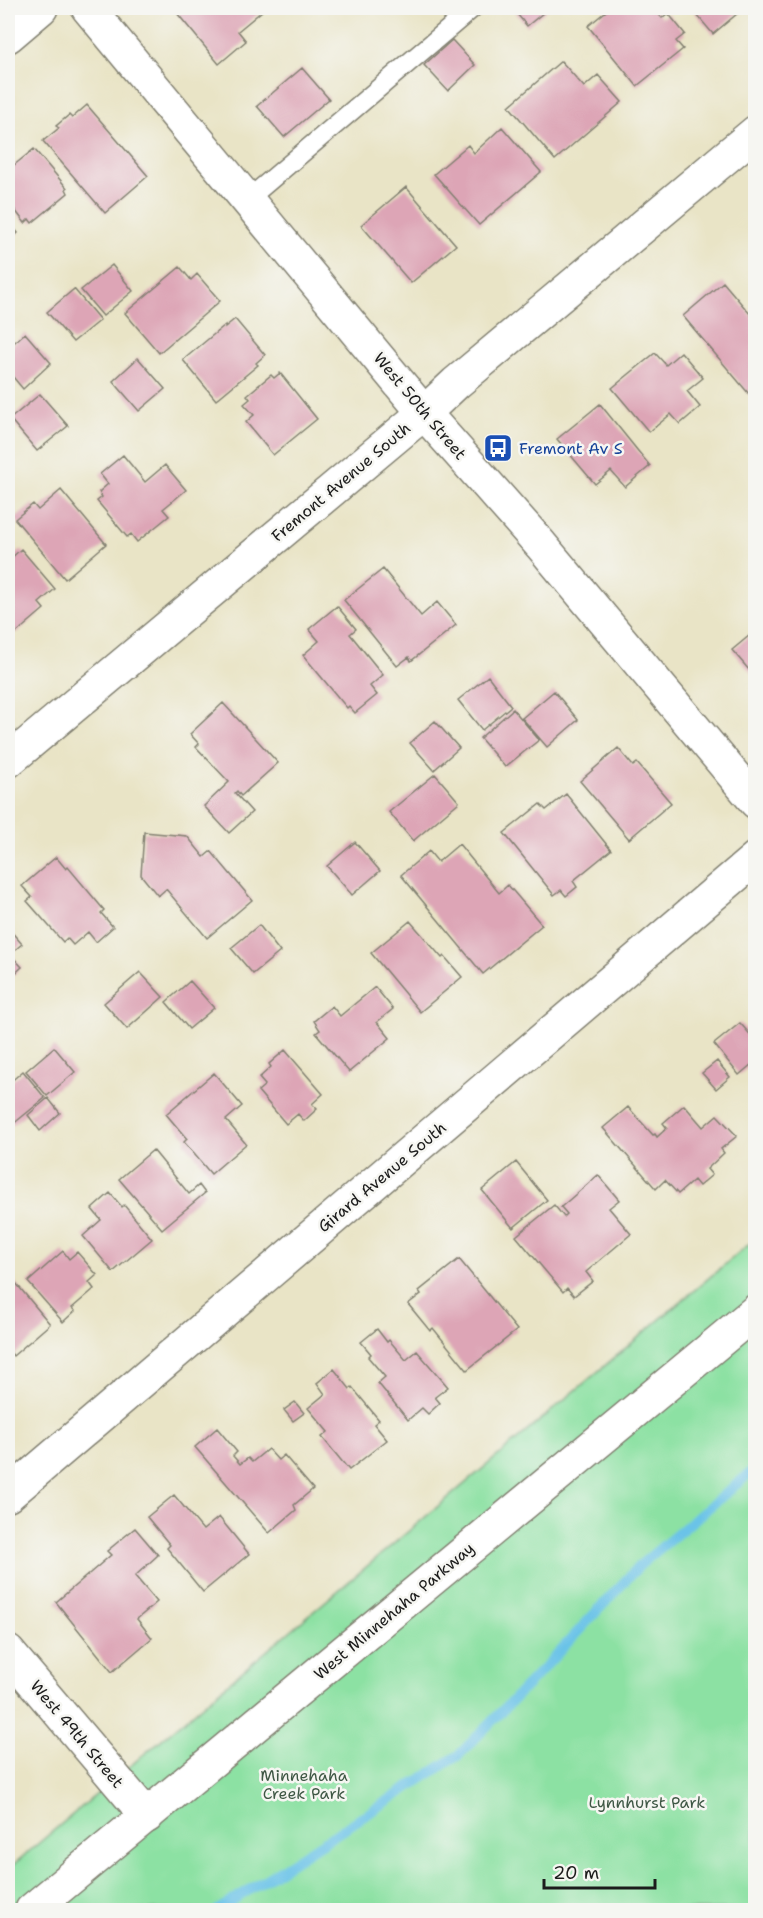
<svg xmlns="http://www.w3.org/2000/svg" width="763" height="1918" viewBox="0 0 763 1918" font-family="'Shantell Sans',sans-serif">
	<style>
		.green { fill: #8ce1a3; stroke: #547e60; stroke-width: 1.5 }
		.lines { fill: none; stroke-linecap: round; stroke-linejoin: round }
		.stream { stroke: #6ac3e8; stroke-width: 10 }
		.building { fill: #dda5b6 }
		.lane-casing { stroke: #828071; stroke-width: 21 }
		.street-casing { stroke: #828071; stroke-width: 36 }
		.secondary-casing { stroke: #828071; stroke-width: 36 }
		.lane { stroke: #fff; stroke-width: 18 }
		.street { stroke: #fff; stroke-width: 33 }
		.secondary { stroke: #fff; stroke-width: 33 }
		.labels { text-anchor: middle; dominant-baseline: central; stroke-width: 5; stroke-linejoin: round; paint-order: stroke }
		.street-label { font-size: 16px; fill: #1c1c1c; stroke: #f6f6f2 }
		.transit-label { font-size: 16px; fill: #164399; stroke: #f6f6f2; text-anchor: start }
		.park-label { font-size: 16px; fill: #3e5744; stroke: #f6f6f2 }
	</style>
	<rect width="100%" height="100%" fill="#f6f6f2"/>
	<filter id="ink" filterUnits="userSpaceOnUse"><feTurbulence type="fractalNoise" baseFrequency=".0167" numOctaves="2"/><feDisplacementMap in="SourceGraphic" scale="12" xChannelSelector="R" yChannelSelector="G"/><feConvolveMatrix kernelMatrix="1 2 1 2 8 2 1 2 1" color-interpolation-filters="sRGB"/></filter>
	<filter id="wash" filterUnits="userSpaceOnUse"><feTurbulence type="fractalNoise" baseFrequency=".008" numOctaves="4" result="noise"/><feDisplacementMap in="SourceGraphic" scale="24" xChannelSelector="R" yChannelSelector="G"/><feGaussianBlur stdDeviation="1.35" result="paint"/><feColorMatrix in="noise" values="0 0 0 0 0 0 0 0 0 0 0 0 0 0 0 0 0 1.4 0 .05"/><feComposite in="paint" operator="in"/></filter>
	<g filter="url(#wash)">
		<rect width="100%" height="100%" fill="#e9e4c6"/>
		<path class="green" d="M 755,1239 L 755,1910 L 8,1910 L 8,1869 Z"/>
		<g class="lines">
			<path class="stream" d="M 218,1910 L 459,1755 L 544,1668 L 639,1566 L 756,1468"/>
		</g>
		<g id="blocks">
			<path class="building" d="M 183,8 L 259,8 L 262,11 L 238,31 L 246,41 L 219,64 L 177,13 Z
				M 512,8 L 549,8 L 527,26 Z
				M 610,8 L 653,8 L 662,18 L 668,13 L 685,34 L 676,41 L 683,49 L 637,86 L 588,26 Z
				M 691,8 L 744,8 L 713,34 Z
				M 452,40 L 475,65 L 448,91 L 424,65 Z
				M 561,61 L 584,87 L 598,75 L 622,102 L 555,160 L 509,106 Z
				M 302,68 L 329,99 L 284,137 L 257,106 Z
				M 87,105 L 148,176 L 105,213 L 43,141 L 59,128 L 56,126 L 69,115 L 72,118 Z
				M 502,127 L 541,172 L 479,225 L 434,174 L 468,145 L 474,153 Z
				M 34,149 L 67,188 L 66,189 L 68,193 L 32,223 L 29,219 L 25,223 L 8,201 L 8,170 Z
				M 406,187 L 456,245 L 411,283 L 361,225 Z
				M 8,221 L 18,233 L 8,242 Z
				M 112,265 L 133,291 L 103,316 L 81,290 Z
				M 180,267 L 191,280 L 197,274 L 220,301 L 159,353 L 125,313 Z
				M 723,282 L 756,321 L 756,343 L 753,346 L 756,349 L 756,388 L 749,394 L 683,316 Z
				M 74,289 L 100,320 L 73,342 L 47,312 Z
				M 235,319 L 265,355 L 256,363 L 258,365 L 216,400 L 183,360 L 225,325 L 225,327 Z
				M 25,333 L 51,363 L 23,389 L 8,371 L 8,348 Z
				M 681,352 L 703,378 L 687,391 L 700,407 L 680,424 L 671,414 L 649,432 L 612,388 L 655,353 L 666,365 Z
				M 138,358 L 165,389 L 139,411 L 113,381 Z
				M 280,373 L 317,419 L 273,455 L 246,422 L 254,415 L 244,404 L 250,399 L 247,395 L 271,375 L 274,378 Z
				M 40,394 L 68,426 L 37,451 L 10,419 Z
				M 600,404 L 650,466 L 625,487 L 611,471 L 595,484 L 557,439 Z
				M 123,455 L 145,482 L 165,465 L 186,490 L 163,509 L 169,516 L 137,542 L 131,534 L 127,537 L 97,501 L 102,497 L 99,492 L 108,484 L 100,474 Z
				M 61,490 L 106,544 L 65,579 L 15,519 L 33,504 L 38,510 Z
				M 21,549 L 55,589 L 39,603 L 44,609 L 16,633 L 8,623 L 8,561 Z
				M 383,569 L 421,616 L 437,602 L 456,625 L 411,661 L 409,657 L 397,666 L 344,600 Z
				M 337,606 L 356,629 L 350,634 L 383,675 L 370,686 L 377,695 L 355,713 L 349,706 L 347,708 L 303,655 L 319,641 L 309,629 Z
				M 756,630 L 756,678 L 732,650 Z
				M 488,676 L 511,706 L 482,730 L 458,700 Z
				M 554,691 L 578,720 L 547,747 L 522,718 Z
				M 223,703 L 278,763 L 241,796 L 237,791 L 235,793 L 252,812 L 229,833 L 204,806 L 229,782 L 196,747 L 199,744 L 190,734 Z
				M 513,709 L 539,740 L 505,767 L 480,738 Z
				M 435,721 L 459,748 L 434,770 L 410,743 Z
				M 618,748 L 633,766 L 637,763 L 671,803 L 629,839 L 580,781 Z
				M 435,774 L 459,802 L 413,841 L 389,812 Z
				M 566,794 L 611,850 L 573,881 L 577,887 L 566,896 L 561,890 L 554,895 L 504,833 L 540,804 L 546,810 Z
				M 144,832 L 187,836 L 204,857 L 211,851 L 252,900 L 207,938 L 166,889 L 158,896 L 141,875 Z
				M 355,842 L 380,871 L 352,895 L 327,866 Z
				M 459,844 L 499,893 L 508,885 L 542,925 L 483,974 L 401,875 L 429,851 L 438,862 Z
				M 56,857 L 66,869 L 68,867 L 104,910 L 101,913 L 113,927 L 96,942 L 88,932 L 73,945 L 67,938 L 63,942 L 27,901 L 32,897 L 22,886 Z
				M 410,921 L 442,958 L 444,956 L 462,977 L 420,1012 L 371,953 Z
				M 259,925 L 280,952 L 253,974 L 231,948 Z
				M 8,928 L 22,944 L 10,954 L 22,967 L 8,980 Z
				M 140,972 L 163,997 L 127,1029 L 104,1003 Z
				M 190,981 L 214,1008 L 189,1029 L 166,1002 Z
				M 375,987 L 393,1009 L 377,1022 L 390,1038 L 349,1072 L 316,1033 L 320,1030 L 314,1021 L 332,1006 L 340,1016 Z
				M 740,1023 L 756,1041 L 756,1068 L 752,1064 L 739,1075 L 714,1044 Z
				M 54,1047 L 75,1072 L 47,1096 L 26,1071 Z
				M 285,1050 L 323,1094 L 312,1104 L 317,1109 L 304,1121 L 298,1114 L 286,1124 L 258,1091 L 265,1085 L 259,1078 L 271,1067 L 269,1064 Z
				M 717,1061 L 730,1077 L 716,1089 L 702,1073 Z
				M 23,1071 L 45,1098 L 12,1125 L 8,1119 L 8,1084 Z
				M 214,1073 L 242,1106 L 226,1120 L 246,1144 L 211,1174 L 184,1142 L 187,1139 L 166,1114 Z
				M 48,1098 L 60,1113 L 40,1131 L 28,1115 Z
				M 684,1105 L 703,1127 L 717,1115 L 737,1136 L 721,1149 L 724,1153 L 707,1169 L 712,1175 L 699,1186 L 694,1180 L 678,1194 L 665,1180 L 656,1189 L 603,1128 L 628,1107 L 653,1135 L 655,1134 L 657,1137 L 667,1128 L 663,1123 Z
				M 153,1150 L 189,1194 L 199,1185 L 205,1193 L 162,1229 L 119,1179 Z
				M 516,1162 L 547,1200 L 513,1228 L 482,1190 Z
				M 598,1175 L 619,1200 L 609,1208 L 631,1234 L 586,1272 L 593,1281 L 574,1296 L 567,1288 L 563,1292 L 516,1236 L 554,1205 L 564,1217 L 567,1214 L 561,1207 Z
				M 110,1193 L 122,1207 L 124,1205 L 152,1239 L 113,1272 L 83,1236 L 101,1220 L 92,1209 Z
				M 63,1251 L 69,1259 L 77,1252 L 97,1275 L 89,1282 L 94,1289 L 72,1308 L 75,1311 L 63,1322 L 28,1282 Z
				M 459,1259 L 517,1330 L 467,1370 L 433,1328 L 430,1331 L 408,1304 L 421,1294 L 419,1291 Z
				M 15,1282 L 50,1324 L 13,1356 L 8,1349 L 8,1288 Z
				M 377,1329 L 387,1342 L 389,1340 L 406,1360 L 417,1351 L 448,1387 L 435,1397 L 440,1403 L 428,1414 L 422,1408 L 408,1420 L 378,1383 L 385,1377 L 368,1357 L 371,1354 L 361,1342 Z
				M 334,1369 L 350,1389 L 352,1387 L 379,1420 L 374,1424 L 387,1440 L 349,1470 L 322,1437 L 328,1432 L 308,1408 L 325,1394 L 317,1383 Z
				M 295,1402 L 304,1413 L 293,1421 L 284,1410 Z
				M 217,1428 L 237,1452 L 233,1456 L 240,1464 L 248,1458 L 252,1462 L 268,1449 L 278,1460 L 284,1455 L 313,1489 L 294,1505 L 296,1510 L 269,1533 L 195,1447 Z
				M 174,1495 L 203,1530 L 219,1517 L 249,1554 L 203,1592 L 167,1548 L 170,1545 L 147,1517 Z
				M 135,1528 L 158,1555 L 135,1576 L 157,1602 L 137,1619 L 152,1638 L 112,1672 L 56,1602 L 111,1555 L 107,1551 Z"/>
		</g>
	</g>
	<g filter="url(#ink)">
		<use href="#blocks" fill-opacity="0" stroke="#828071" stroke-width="1.5"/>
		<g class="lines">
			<g class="lane-casing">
				<path id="lane" d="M 247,200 L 473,8"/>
			</g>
			<g class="street-casing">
				<path id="street" d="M 8,36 L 41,8
					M 8,761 L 424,413 L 456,383 L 756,132
					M 8,1495 L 756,858
					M 8,1652 L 147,1816"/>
			</g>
			<g class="secondary-casing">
				<path id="secondary" d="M 88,8 L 424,413 L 541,545 L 756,802
					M 32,1910 L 756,1311"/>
			</g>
			<use href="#lane" class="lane"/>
			<use href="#street" class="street"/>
			<use href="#secondary" class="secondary"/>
		</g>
	</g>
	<defs>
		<g id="bus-square" transform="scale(1.5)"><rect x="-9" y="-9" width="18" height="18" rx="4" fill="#1a4fb4" stroke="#f6f6f2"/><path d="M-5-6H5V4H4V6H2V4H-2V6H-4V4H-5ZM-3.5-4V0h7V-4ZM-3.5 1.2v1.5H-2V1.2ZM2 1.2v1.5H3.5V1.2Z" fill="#fff"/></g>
	</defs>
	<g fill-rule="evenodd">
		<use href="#bus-square" x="498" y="448"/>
	</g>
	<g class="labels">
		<g class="street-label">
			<text transform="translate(420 406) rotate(50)">West 50th Street</text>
			<text transform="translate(341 482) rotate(-40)">Fremont Avenue South</text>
			<text transform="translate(382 1177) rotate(-40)">Girard Avenue South</text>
			<text transform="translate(394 1611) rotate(-40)">West Minnehaha Parkway</text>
			<text transform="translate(77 1734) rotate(50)">West 49th Street</text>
		</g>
		<g class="transit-label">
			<text x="519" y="448">Fremont Av S</text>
		</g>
		<g class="park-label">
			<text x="304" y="1775">Minnehaha<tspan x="304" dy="18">Creek Park</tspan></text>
			<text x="647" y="1802">Lynnhurst Park</text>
		</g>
	</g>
	<rect width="763" height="1918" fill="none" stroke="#f6f6f2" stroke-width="30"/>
	<path d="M544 1879v9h111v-9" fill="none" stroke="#1c1c1c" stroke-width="3"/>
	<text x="553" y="1879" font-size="18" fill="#1c1c1c" stroke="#f6f6f2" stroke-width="4.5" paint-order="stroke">20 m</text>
</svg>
